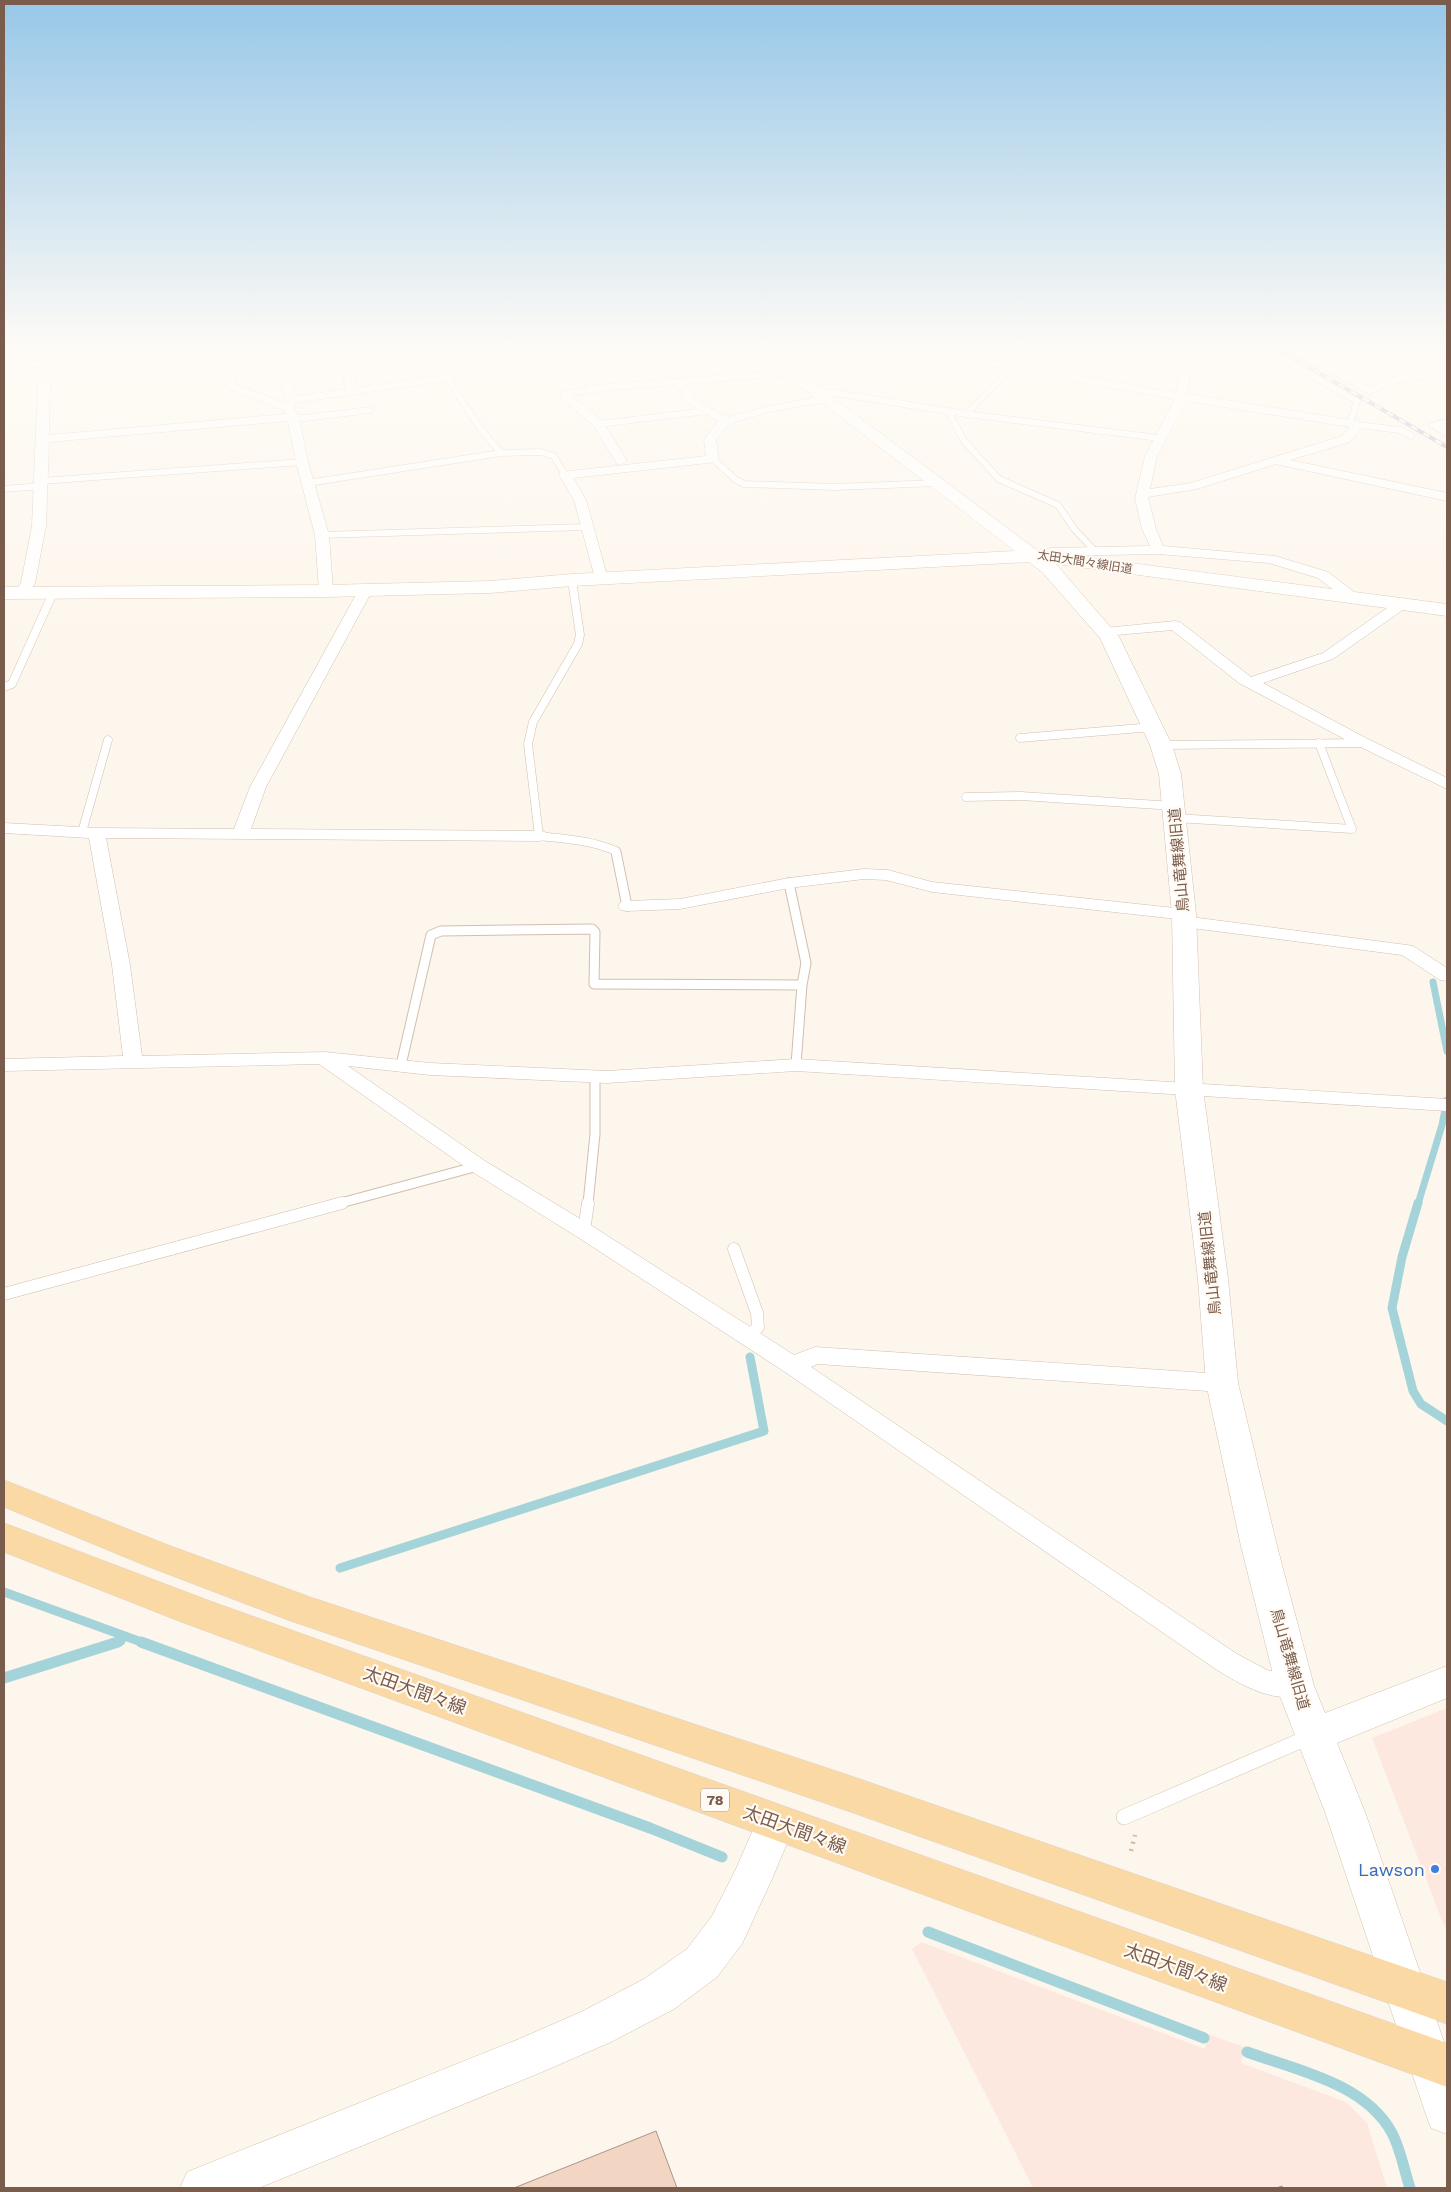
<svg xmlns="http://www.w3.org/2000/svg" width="1451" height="2192" viewBox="0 0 1451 2192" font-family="'Work Sans','Noto Sans JP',sans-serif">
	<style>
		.commercial { fill: #fde8e0 }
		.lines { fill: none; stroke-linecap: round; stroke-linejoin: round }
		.stream-far2 { stroke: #a5d3da; stroke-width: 7 }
		.stream-far1 { stroke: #a5d3da; stroke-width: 9 }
		.stream { stroke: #a5d3da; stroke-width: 11 }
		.building { fill: #f3d5c3; stroke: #aa9588 }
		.lane-far4-casing { stroke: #d1beb0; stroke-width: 7 }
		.lane-far3-casing { stroke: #d1beb0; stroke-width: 9 }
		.lane-far2-casing { stroke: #d1beb0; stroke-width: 11 }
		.lane-far1-casing { stroke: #d1beb0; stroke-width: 13 }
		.lane-casing { stroke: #d1beb0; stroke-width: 16 }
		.street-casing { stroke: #d1beb0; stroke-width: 1 }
		.secondary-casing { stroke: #d6c0b0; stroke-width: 1 }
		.primary-casing { stroke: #dad1cd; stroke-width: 1 }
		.path { stroke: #d9b8a5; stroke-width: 4.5; stroke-dasharray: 2 5.5; stroke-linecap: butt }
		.lane-far4 { stroke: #fff; stroke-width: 6 }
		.lane-far3 { stroke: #fff; stroke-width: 8 }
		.lane-far2 { stroke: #fff; stroke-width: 9 }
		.lane-far1 { stroke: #fff; stroke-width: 12 }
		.lane { stroke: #fff; stroke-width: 15 }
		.street { fill: #fff; fill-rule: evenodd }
		.secondary { fill: #fff; fill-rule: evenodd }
		.primary { fill: #fbd9a5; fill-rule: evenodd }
		.rail-casing { stroke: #b9a8c9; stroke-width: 4 }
		.rail { stroke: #fffaf3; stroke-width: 2.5; stroke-dasharray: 7; stroke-linecap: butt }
		.shop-dot { fill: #3f7fe0; stroke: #fffaf3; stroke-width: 2 }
		.labels { text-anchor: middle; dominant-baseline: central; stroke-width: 4.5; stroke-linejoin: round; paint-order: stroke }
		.far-street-label { font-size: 12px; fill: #7a5c4d; stroke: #fffaf3 }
		.shield { fill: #fffaf3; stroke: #a28b7f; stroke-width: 1 }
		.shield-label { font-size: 14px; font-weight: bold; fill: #7a5c4d }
		.street-label { font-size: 15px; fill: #7a5c4d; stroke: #fffaf3 }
		.near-street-label { font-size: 18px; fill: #7a5c4d; stroke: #fffaf3 }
		.near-shop-label { font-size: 18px; fill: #366cbe; stroke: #fffaf3; text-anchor: end }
	</style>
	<rect width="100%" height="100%" fill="#fdf6ec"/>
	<path class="commercial" d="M 1447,1708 L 1447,1928 L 1444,1926 L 1372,1738 Z
		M 921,1942 L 1205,2049 L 1208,2034 L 1244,2047 L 1241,2063 L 1346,2102 L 1367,2123 L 1387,2188 L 1033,2188 L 912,1949 Z"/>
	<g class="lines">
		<path class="stream-far2" d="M 1433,982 L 1447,1051
			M 1418,1204 L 1442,1125 L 1447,1100"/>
		<path class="stream-far1" d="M 1418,1203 L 1402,1257 L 1392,1308 L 1413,1391 L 1421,1404 L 1447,1421
			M 340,1568 L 764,1431 L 750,1357
			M 4,1592 L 144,1643
			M 114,1643 L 121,1641"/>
		<path class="stream" d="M 141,1642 L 650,1828 L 722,1857
			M 4,1678 L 118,1642
			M 928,1932 L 1204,2038
			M 1247,2052 C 1296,2070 1365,2083 1392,2133 C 1401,2150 1404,2170 1410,2188"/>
	</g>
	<path class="building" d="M 656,2131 L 677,2188 L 514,2188 Z
		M 1282,2186 L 1284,2188 L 1276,2188 Z"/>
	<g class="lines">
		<g class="lane-far4-casing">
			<path id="lane-far4" d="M 480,349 L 474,367 L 447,378 L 479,427 L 501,453
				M 563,349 L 569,369 L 585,379 L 593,388
				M 1283,359 L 1357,401 L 1350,424
				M 817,392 L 835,393 L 966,414 L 1159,438
				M 292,400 L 447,378
				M 948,411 L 964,441 L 999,479 L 1058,505 L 1075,530 L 1096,552
				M 966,414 L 1012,368
				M 293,417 L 305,418 L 370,410
				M 737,418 L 769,409 L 824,399
				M 599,424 L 707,411
				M 1358,425 L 1400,430 L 1411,436
				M 713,459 L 736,480 L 744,484 L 835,487 L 938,483
				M 41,481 L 302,462
				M 308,483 L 501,453 L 541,452 L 554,456 L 565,475
				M 4,489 L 41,486
				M 322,535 L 586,527"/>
		</g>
		<g class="lane-far3-casing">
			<path id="lane-far3" d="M 572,580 L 580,635 L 578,644 L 533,722 L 528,744 L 539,836 C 565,839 591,840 616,851 L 616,853
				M 4,687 L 12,684 L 53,593
				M 1020,738 L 1153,727
				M 1161,745 L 1363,743
				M 966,797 L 1021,796 L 1174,806
				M 1176,818 L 1352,829 L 1319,743
				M 82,832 L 108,740"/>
		</g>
		<g class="lane-far2-casing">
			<path id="lane-far2" d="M 616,852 L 627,906
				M 789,883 L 806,963 L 802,985 L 796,1065
				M 401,1065 L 431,935 L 441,931 L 592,929 L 595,932 L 594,984 L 802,985
				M 337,1204 L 478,1166
				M 588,1204 L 595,1134 L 595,1076"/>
		</g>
		<g class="lane-far1-casing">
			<path id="lane-far1" d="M 584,1231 L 588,1203
				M 734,1249 L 757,1313 L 758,1327 L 748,1337
				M 4,1294 L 342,1203"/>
		</g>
		<g class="lane-casing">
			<path id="lane" d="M 1124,1817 L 1309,1737"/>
		</g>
		<g class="street-casing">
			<path id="street" d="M 54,349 L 64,349 L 64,359 L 180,349 L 222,349 L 237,385 L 285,403 L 286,400 L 268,349 L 278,349 L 298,400 L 294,408 L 299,417 L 308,462 L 329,535 L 333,591 L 331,594 L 321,594 L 319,591 L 315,535 L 296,462 L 288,421 L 49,442 L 46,526 L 35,583 L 26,596 L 16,596 L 14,593 L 21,583 L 32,526 L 38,384 L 50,366 L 4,370 L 4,364 L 53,359 ZM 213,352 L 228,389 L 283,410 L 286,414 L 49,435 L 50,384 L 61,365 Z
				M 336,349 L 346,349 L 359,391 L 357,393 L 353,394 L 347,391 Z
				M 666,349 L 754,349 L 749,352 L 600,357 L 595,354 L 600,351 Z
				M 906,349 L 927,349 L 1177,393 L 1178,372 L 1147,357 L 1138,349 L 1149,349 L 1188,368 L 1190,370 L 1188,394 L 1358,421 L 1364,425 L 1350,442 L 1290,460 L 1447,493 L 1447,501 L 1276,464 L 1197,489 L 1148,497 L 1156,529 L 1163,546 L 1275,556 L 1328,572 L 1358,595 L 1360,598 L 1353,602 L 1348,601 L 1318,578 L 1269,563 L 1158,554 L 1051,556 L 1034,560 L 1029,559 L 1027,556 L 1029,553 L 1051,548 L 1150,546 L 1142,529 L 1135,499 L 1145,456 L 1175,399 L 911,352 ZM 1186,401 L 1350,427 L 1342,436 L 1191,483 L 1150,489 L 1157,456 Z
				M 1289,349 L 1301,349 L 1370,387 L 1400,375 L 1447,371 L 1447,377 L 1402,381 L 1369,394 Z
				M 791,370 L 795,371 L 797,373 L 795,375 L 686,384 C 695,401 711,410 728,417 L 737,414 L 743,418 L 726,427 L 716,440 L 719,459 L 717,462 L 573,478 L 586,500 L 608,579 L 601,583 L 596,582 L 574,500 L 559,475 L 561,472 L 706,456 L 704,440 L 718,421 L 689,404 L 676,385 L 608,390 L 572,396 L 603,421 L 627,461 L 621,465 L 617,464 L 594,426 L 562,399 L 560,397 L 562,392 L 608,384 Z
				M 1447,419 L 1447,426 L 1445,427 L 1447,428 L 1447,437 L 1429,426 L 1431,423 Z
				M 365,587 L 372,591 L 266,787 L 251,829 L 539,831 L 545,832 L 547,836 L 545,840 L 539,841 L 106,838 L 130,965 L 142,1056 L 325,1052 L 430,1063 L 607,1071 L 796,1059 L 1447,1099 L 1447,1111 L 796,1071 L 607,1083 L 430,1075 L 348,1066 L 485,1161 L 592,1226 L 794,1355 L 815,1347 L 1222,1374 L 1230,1377 L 1234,1383 L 1230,1389 L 1222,1392 L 818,1364 L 811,1367 L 1237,1654 L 1267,1670 L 1305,1678 L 1309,1686 L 1305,1694 C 1275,1705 1242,1685 1217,1670 L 785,1372 L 576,1236 L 471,1171 L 319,1064 L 4,1071 L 4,1059 L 123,1056 L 112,965 L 89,838 L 4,833 L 4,823 L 97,828 L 234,829 L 250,787 L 358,591 Z
				M 1402,600 L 1407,601 L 1409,604 L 1407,607 L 1333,659 L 1263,683 L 1362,736 L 1447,778 L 1447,789 L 1350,742 L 1239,683 L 1172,630 L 1105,636 L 1098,632 L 1105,628 L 1175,621 L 1180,622 L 1251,677 L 1323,653 L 1397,601 Z
				M 864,869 L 888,870 L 932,882 L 1184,909 L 1190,910 L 1193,914 L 1191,917 L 1407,945 L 1413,946 L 1447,968 L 1447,981 L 1440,980 L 1402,955 L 1184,927 L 1178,926 L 1175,922 L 1177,919 L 932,892 L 886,880 L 864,879 L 789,888 L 680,909 L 627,911 L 621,910 L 618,906 L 621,902 L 627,901 L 680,899 L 789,878 Z"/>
		</g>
		<g class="secondary-casing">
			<path id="secondary" d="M 752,349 L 768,349 L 1038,551 L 1447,604 L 1447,616 L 1056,564 L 1119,637 L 1172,745 L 1181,774 L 1196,914 L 1203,1089 L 1228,1279 L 1238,1383 L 1277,1546 L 1314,1686 L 1325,1713 L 1447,1666 L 1447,1698 L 1337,1743 L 1365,1812 L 1447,2051 L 1447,2134 L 1431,2128 L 1425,2112 L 1325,1812 L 1276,1686 L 1241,1546 L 1206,1383 L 1198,1279 L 1175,1089 L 1172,914 L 1159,774 L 1150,745 L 1100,638 L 1042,572 L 1029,562 L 572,586 L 490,593 L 326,597 L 4,599 L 4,587 L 326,585 L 490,581 L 572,574 L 1015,551 Z
				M 776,1804 L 790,1809 L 796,1822 L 772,1879 L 742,1944 L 717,1977 L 674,2009 L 611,2042 L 542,2072 L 259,2188 L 180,2188 L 187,2172 L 519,2039 L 581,2012 L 644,1979 L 687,1949 L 712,1916 L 736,1869 L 762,1809 Z"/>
		</g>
		<g class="primary-casing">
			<path id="primary" d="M 4,1480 L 168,1545 L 310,1597 L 848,1775 L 1447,1982 L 1447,2024 L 848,1811 L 288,1620 L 144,1565 L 4,1507 Z
				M 4,1523 L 210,1601 L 1447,2043 L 1447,2087 L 184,1623 L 4,1552 Z"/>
		</g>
		<path class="path" d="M 1131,1851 L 1135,1835"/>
		<use href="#lane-far4" class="lane-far4"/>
		<use href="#lane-far3" class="lane-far3"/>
		<use href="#lane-far2" class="lane-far2"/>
		<use href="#lane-far1" class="lane-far1"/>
		<use href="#lane" class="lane"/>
		<use href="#street" class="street"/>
		<use href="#secondary" class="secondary"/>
		<use href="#primary" class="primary"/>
		<g class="rail-casing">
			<path id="rail" d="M 1278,349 L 1447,447"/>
		</g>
		<use href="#rail" class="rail"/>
	</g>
	<linearGradient id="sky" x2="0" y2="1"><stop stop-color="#97c7e8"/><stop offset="0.53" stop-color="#fefbf6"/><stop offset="1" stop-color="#fefbf6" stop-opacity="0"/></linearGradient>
	<rect width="1451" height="655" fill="url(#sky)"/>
	<circle class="shop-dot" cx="1435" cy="1869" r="5"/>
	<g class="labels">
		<g class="far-street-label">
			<text transform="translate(1085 562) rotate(9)">太田大間々線旧道</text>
		</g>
		<rect class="shield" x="701" y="1788.5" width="28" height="23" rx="4"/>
		<g class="shield-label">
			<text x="715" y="1800">78</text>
		</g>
		<g class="street-label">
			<text transform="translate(1179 860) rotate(-95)">鳥山竜舞線旧道</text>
			<text transform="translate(1210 1263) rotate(-96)">鳥山竜舞線旧道</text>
			<text transform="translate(1290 1659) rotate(74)">鳥山竜舞線旧道</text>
		</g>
		<g class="near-street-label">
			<text transform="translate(415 1690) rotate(20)">太田大間々線</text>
			<text transform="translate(795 1829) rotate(20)">太田大間々線</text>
			<text transform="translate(1176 1967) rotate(20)">太田大間々線</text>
		</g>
		<g class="near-shop-label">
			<text x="1425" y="1869">Lawson</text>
		</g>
	</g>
	<rect width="1451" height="2192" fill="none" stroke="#7a5c4d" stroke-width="10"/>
</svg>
